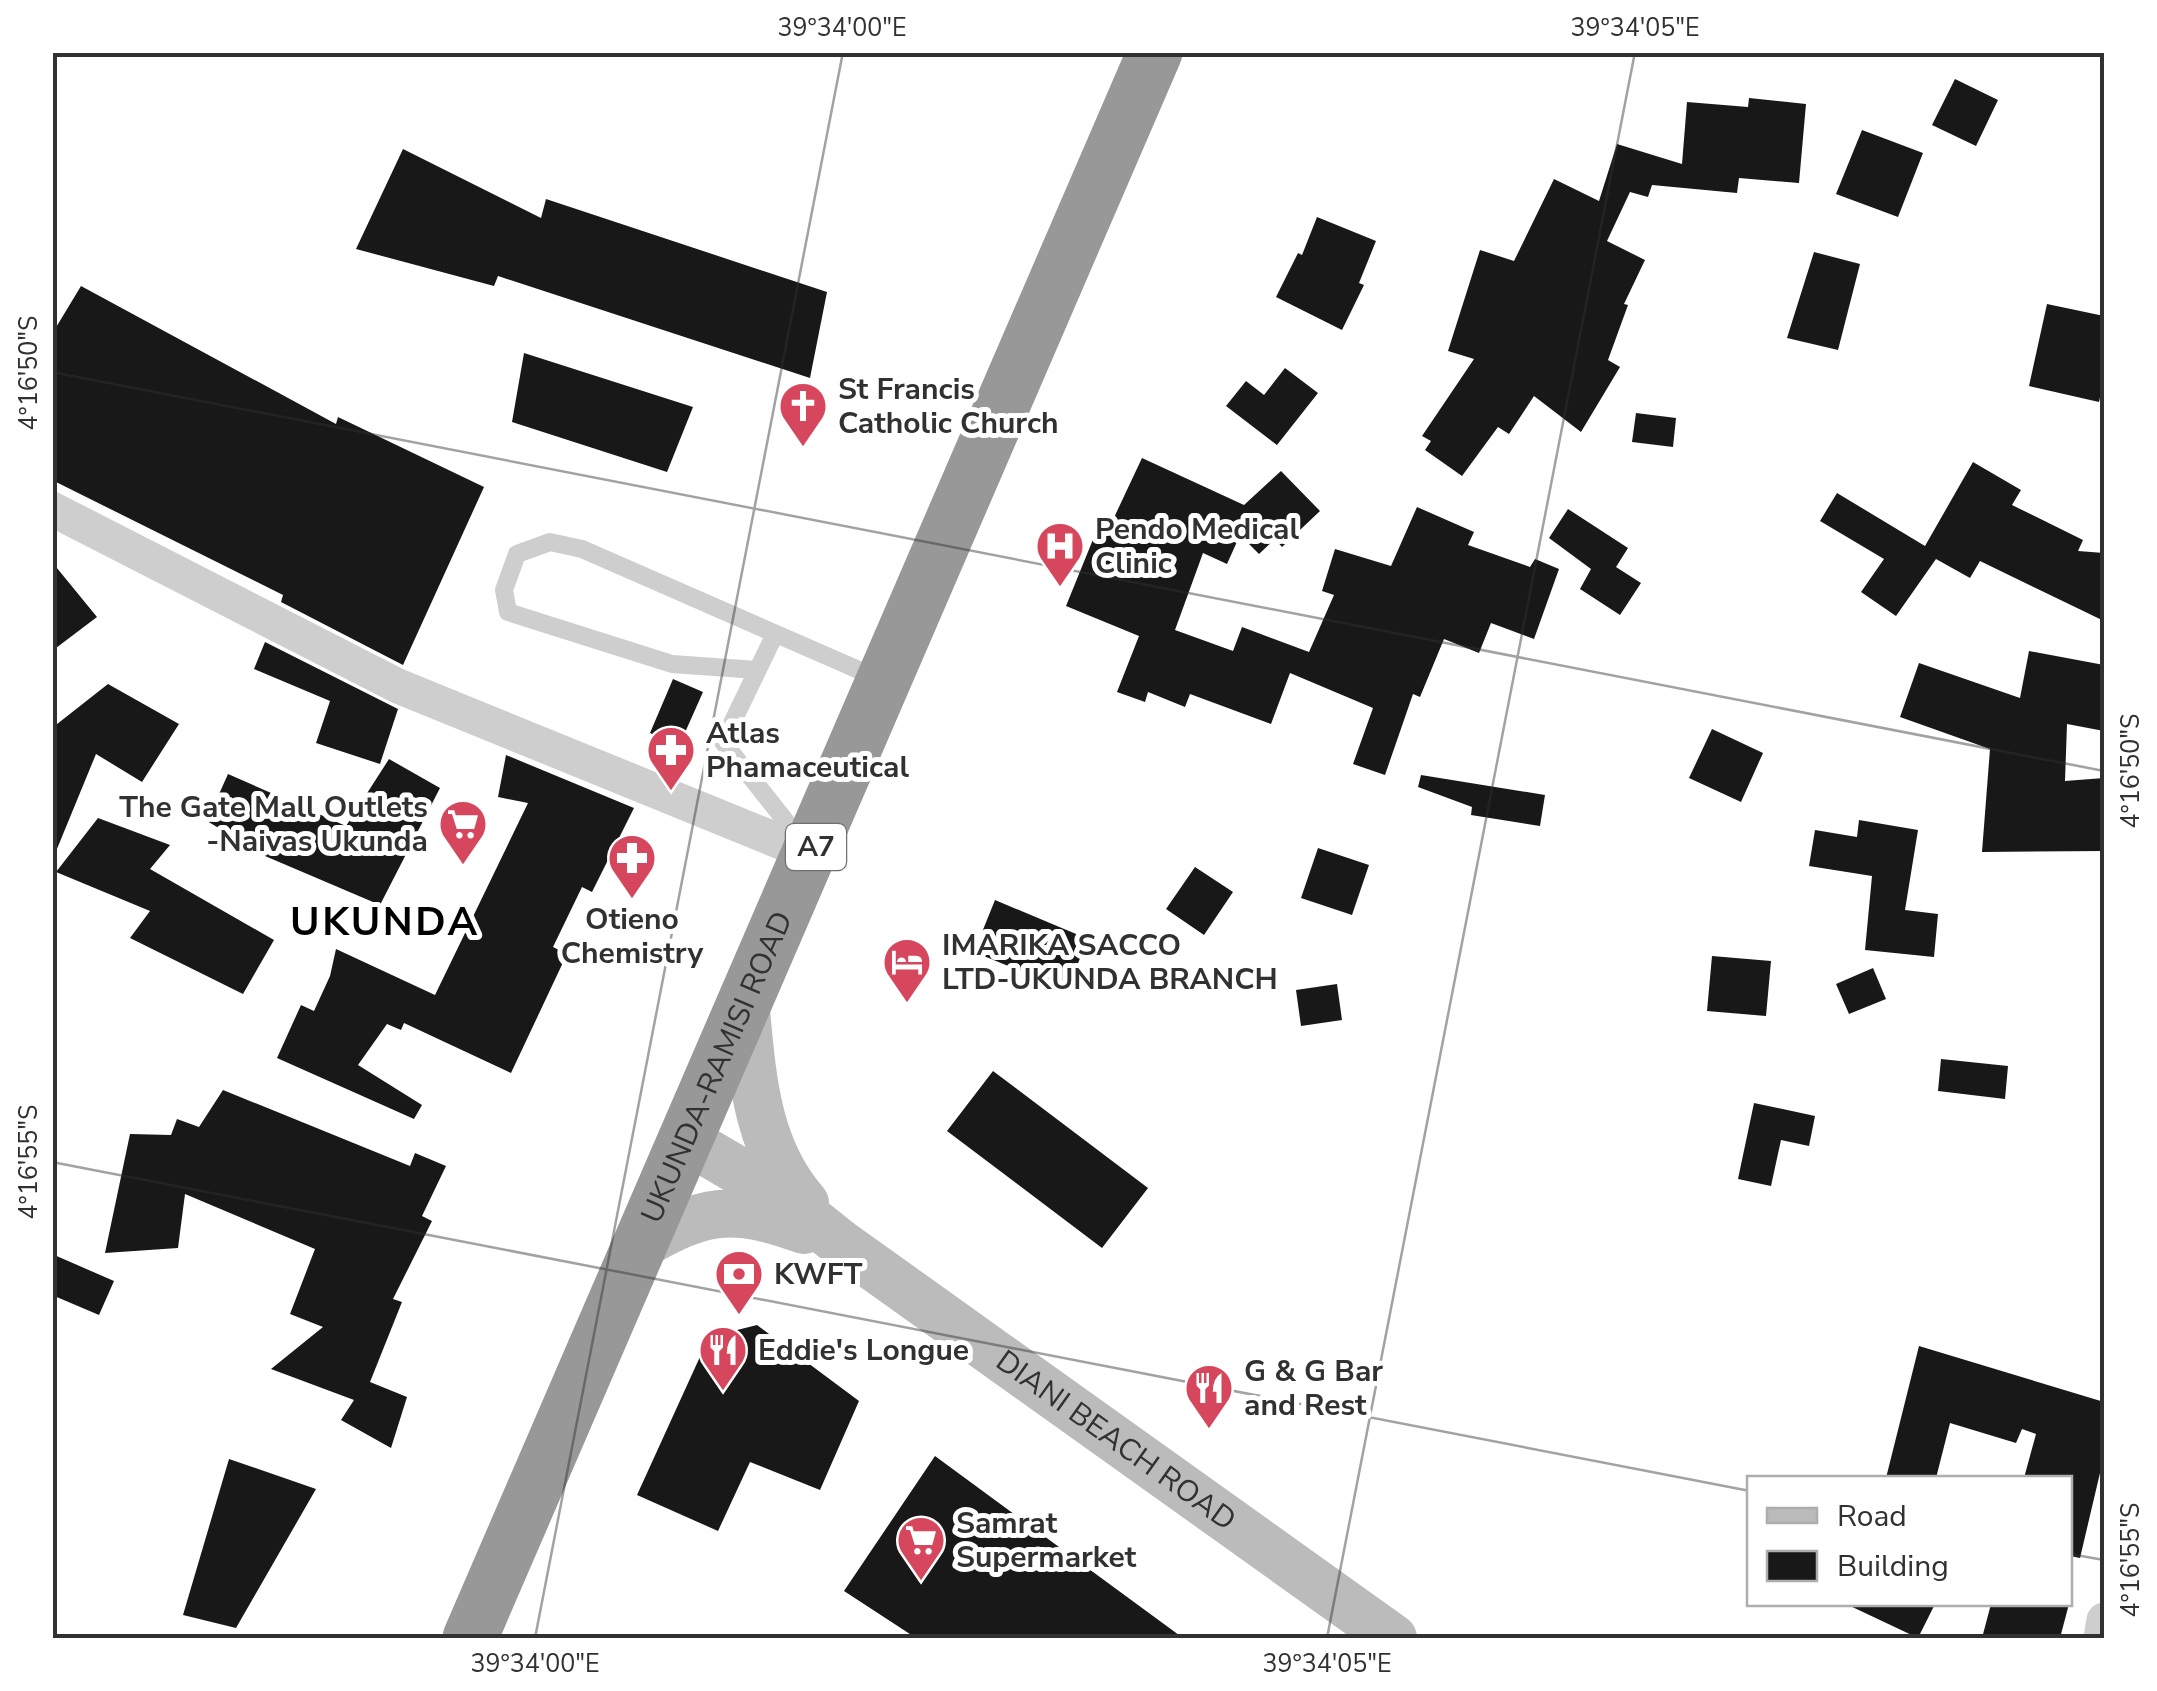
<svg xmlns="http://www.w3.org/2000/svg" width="2157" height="1691" viewBox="0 0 2157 1691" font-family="'Nunito Sans',sans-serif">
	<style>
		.building { fill: #181818 }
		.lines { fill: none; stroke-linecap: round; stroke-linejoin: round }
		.lane { stroke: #cecece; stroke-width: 18 }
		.street { stroke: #cecece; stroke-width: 35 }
		.secondary { stroke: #bbb; stroke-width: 48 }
		.highway { stroke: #989898; stroke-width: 55 }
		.ticks { fill: none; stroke: #313131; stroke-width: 2.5; stroke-opacity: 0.45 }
		.labels { text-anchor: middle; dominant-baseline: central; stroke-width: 10; stroke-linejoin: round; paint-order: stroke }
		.shield { fill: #fff; stroke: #6f6f6f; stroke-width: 2.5 }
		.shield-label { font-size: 28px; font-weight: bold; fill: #313131 }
		.poi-label { font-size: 30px; font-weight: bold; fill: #313131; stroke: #fff; text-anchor: start }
		.street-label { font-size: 30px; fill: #313131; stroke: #fff }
		.district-label { font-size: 40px; font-weight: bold; letter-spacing: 2.5px; fill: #000; stroke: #fff }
		.neatline { fill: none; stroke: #313131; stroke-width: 4 }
		.ticks-label { font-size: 25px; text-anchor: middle; fill: #313131 }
	</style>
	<rect width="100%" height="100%" fill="#fff"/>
	<path class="building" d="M 1955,79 L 1998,100 L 1976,146 L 1932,125 Z
		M 1749,98 L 1806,104 L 1799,183 L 1739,178 L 1737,193 L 1652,185 L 1648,197 L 1630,192 L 1607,241 L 1645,260 L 1624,304 L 1628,305 L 1608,360 L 1620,367 L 1581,432 L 1534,396 L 1509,434 L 1498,427 L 1462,476 L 1425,450 L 1431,441 L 1422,436 L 1474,359 L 1448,351 L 1480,250 L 1514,261 L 1554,179 L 1599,201 L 1617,144 L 1682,164 L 1687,102 L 1748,107 Z
		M 1862,130 L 1923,153 L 1898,217 L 1836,194 Z
		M 403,149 L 541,218 L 546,199 L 827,292 L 810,378 L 498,276 L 494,286 L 356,249 Z
		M 1317,217 L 1376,241 L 1359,283 L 1364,285 L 1342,330 L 1276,297 L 1298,253 L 1302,255 Z
		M 1814,252 L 1860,264 L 1838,350 L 1787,338 Z
		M 81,286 L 336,424 L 338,417 L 484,487 L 403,665 L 281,602 L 283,595 L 52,480 L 52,334 Z
		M 2047,304 L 2104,316 L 2104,379 L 2099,402 L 2029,386 Z
		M 524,353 L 693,407 L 667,472 L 512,422 Z
		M 1285,368 L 1318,393 L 1277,445 L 1226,406 L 1246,381 L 1264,395 Z
		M 1636,413 L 1676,418 L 1673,447 L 1632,442 Z
		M 1142,458 L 1244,505 L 1281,471 L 1320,511 L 1282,547 L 1275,539 L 1259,554 L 1240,535 L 1227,564 L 1203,553 L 1175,630 L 1233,651 L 1242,627 L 1309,652 L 1334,595 L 1322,591 L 1335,549 L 1391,566 L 1417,507 L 1474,532 L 1468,545 L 1530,567 L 1535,559 L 1559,569 L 1534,639 L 1491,623 L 1479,653 L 1444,639 L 1420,697 L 1413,694 L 1385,775 L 1353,764 L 1373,708 L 1290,673 L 1271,724 L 1190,694 L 1185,707 L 1148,692 L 1145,702 L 1117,692 L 1139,636 L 1066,606 L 1094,537 L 1103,541 Z
		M 1973,462 L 2021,490 L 2012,505 L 2083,540 L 2078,551 L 2104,553 L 2104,621 L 1980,561 L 1970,578 L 1936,559 L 1896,616 L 1861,592 L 1884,559 L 1820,521 L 1837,493 L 1925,546 Z
		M 1568,509 L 1628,548 L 1616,567 L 1641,583 L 1620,615 L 1580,589 L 1591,569 L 1549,538 Z
		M 52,562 L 97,617 L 52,651 Z
		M 265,642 L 398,709 L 380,764 L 316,743 L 330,701 L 254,669 Z
		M 2029,651 L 2104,665 L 2104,731 L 2067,724 L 2065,781 L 2104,778 L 2104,851 L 1982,852 L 1990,749 L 1900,717 L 1919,663 L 2020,698 Z
		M 673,679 L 703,692 L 679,746 L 650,733 Z
		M 108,684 L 179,724 L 142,782 L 96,754 L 52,861 L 52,728 Z
		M 1712,729 L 1763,753 L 1741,802 L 1689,778 Z
		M 506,755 L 634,808 L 592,892 L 582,887 L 553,947 L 567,954 L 511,1073 L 404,1023 L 401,1030 L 387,1024 L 358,1065 L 422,1105 L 414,1119 L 277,1058 L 301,1005 L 314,1011 L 330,976 L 336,949 L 435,995 L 528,803 L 498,797 Z
		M 389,759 L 440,788 L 380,905 L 265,856 L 207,821 L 228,774 L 346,826 Z
		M 1421,775 L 1545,795 L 1540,826 L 1471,815 L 1472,807 L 1418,787 Z
		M 98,818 L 170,845 L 150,869 L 274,940 L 243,994 L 130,938 L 150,911 L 56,872 Z
		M 1859,820 L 1918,830 L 1905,910 L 1938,914 L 1934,957 L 1865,950 L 1872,876 L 1809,866 L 1815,830 L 1857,837 Z
		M 1318,848 L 1369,865 L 1352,915 L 1301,898 Z
		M 1195,867 L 1233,892 L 1204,935 L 1166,909 Z
		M 995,900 L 1088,939 L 1067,990 L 974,952 Z
		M 1712,956 L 1771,961 L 1766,1016 L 1707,1011 Z
		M 1873,968 L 1886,999 L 1849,1014 L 1836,984 Z
		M 1337,984 L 1342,1020 L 1301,1026 L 1296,990 Z
		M 1941,1059 L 2008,1066 L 2005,1099 L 1938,1091 Z
		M 993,1071 L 1148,1188 L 1102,1248 L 947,1131 Z
		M 223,1090 L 410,1166 L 415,1153 L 446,1166 L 422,1216 L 432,1221 L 393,1299 L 402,1302 L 370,1382 L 407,1397 L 391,1448 L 341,1420 L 354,1400 L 271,1369 L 323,1327 L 290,1314 L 315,1249 L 185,1194 L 178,1248 L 105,1253 L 130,1134 L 171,1135 L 177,1119 L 199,1127 Z
		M 1754,1103 L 1815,1116 L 1809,1146 L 1781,1140 L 1771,1186 L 1738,1179 Z
		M 52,1254 L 114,1281 L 99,1315 L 52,1295 Z
		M 757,1325 L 859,1401 L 820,1490 L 750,1462 L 718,1531 L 637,1495 L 709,1337 Z
		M 1919,1346 L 2104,1402 L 2104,1456 L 2080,1558 L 2070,1556 L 2070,1478 L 2024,1478 L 2036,1434 L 2022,1429 L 2016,1443 L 1950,1423 L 1936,1478 L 1886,1478 Z
		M 935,1456 L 1183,1638 L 916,1638 L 844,1591 Z
		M 229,1459 L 316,1489 L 236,1628 L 183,1615 Z
		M 1846,1604 L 1935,1604 L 1918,1638 Z
		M 1991,1604 L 2069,1604 L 2060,1638 L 1982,1638 Z"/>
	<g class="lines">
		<path class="lane" d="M 775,634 L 723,742 L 803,843
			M 757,670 L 672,664 L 508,612 L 504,590 L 517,554 L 550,542 L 582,549 L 877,678"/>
		<path class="street" d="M 52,509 L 398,686 L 813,855
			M 2101,1638 L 2104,1620"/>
		<g class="secondary">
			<path d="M 745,1000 C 752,1073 755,1146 805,1203"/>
			<path id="s1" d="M 686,1140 L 780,1195 L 840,1243 L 1393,1638"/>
			<path d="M 638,1247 C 704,1208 732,1204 804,1230"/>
		</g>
		<path class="highway" id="s2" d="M 470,1638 C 697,1109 929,582 1155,52"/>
	</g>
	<path class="ticks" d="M 52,372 L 2104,771M 52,1162 L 1750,1491M 2070,1554 L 2104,1560M 535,1638 L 843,52M 1327,1638 L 1635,52"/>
	<defs>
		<g id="church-pin" transform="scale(2.5)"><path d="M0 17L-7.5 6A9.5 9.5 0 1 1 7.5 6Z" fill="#d6465c" stroke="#fff"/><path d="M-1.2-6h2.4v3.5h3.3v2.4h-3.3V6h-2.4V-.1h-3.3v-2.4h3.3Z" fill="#fff"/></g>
		<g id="hospital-pin" transform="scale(2.5)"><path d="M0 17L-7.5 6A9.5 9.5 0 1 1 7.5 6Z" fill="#d6465c" stroke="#fff"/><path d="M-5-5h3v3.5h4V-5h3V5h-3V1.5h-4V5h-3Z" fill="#fff"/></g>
		<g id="pharmacy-pin" transform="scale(2.5)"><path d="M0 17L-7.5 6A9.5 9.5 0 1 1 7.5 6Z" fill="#d6465c" stroke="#fff"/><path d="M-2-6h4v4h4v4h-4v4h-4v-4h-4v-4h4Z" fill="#fff"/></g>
		<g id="supermarket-pin" transform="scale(2.5)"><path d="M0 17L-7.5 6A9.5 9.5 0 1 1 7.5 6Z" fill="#d6465c" stroke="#fff"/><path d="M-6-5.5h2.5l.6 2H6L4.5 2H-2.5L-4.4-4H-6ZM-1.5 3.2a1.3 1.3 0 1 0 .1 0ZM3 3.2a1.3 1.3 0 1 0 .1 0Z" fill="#fff"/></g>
		<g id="hotel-pin" transform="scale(2.5)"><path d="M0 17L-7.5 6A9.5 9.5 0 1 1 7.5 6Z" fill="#d6465c" stroke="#fff"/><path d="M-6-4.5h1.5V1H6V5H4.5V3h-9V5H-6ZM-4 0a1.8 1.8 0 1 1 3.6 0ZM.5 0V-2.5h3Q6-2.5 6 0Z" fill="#fff"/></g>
		<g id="bank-pin" transform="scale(2.5)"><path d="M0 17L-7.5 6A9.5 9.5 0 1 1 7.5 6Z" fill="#d6465c" stroke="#fff"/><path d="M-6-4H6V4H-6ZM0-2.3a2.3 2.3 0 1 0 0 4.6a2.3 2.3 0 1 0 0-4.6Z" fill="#fff"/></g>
		<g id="restaurant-pin" transform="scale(2.5)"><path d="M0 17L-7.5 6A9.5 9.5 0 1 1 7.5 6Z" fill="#d6465c" stroke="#fff"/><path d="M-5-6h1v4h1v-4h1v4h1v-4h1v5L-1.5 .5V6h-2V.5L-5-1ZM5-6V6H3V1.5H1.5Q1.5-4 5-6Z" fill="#fff"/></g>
	</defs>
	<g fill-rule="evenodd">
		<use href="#church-pin" x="803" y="406"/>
		<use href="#hospital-pin" x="1060" y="546"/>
		<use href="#pharmacy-pin" x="671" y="750"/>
		<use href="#supermarket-pin" x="463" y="824"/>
		<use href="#pharmacy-pin" x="632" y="858"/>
		<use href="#hotel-pin" x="907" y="962"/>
		<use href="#bank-pin" x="739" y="1274"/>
		<use href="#restaurant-pin" x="723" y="1350"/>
		<use href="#restaurant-pin" x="1209" y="1388"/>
		<use href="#supermarket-pin" x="921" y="1540"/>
	</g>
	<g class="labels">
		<rect class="shield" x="786" y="824" width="60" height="46" rx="8"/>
		<g class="shield-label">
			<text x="816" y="847">A7</text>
		</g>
		<g class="poi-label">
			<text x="838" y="389">St Francis<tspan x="838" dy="34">Catholic Church</tspan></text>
			<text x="1095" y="529">Pendo Medical<tspan x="1095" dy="34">Clinic</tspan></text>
			<text x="706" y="733">Atlas<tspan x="706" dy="34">Phamaceutical</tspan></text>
			<text x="428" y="807" text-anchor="end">The Gate Mall Outlets<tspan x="428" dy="34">-Naivas Ukunda</tspan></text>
			<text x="632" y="919" text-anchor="middle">Otieno<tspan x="632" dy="34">Chemistry</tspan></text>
			<text x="942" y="945">IMARIKA SACCO<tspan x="942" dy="34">LTD-UKUNDA BRANCH</tspan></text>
			<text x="774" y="1274">KWFT</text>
			<text x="758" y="1350">Eddie's Longue</text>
			<text x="1244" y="1371">G &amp; G Bar<tspan x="1244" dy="34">and Rest</tspan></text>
			<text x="956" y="1523">Samrat<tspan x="956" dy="34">Supermarket</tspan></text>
		</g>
		<g class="street-label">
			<text stroke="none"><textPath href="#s2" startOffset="622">UKUNDA-RAMISI ROAD</textPath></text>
			<text stroke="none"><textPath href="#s1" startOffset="525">DIANI BEACH ROAD</textPath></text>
		</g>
		<g class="district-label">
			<text x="385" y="922">UKUNDA</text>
		</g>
	</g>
	<rect width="2157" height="1691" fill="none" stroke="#ffffff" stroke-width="110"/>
	<rect x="1747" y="1476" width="325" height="130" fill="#ffffff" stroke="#adadad" stroke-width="2.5"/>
	<rect x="1767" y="1508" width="50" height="15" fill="#bbbbbb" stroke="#adadad" stroke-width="2.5"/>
	<text x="1837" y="1526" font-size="30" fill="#313131">Road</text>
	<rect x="1767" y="1551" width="50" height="30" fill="#181818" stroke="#adadad" stroke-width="2.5"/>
	<text x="1837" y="1576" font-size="30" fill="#313131">Building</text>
	<rect x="55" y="55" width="2047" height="1581" class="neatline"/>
	<g class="ticks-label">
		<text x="842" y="36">39°34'00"E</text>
		<text x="1635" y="36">39°34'05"E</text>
		<text transform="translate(28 373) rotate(-90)" y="9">4°16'50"S</text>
		<text transform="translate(2130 771) rotate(-90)" y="9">4°16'50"S</text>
		<text transform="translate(28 1162) rotate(-90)" y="9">4°16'55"S</text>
		<text transform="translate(2130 1560) rotate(-90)" y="9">4°16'55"S</text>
		<text x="535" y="1672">39°34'00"E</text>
		<text x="1327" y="1672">39°34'05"E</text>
	</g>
</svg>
